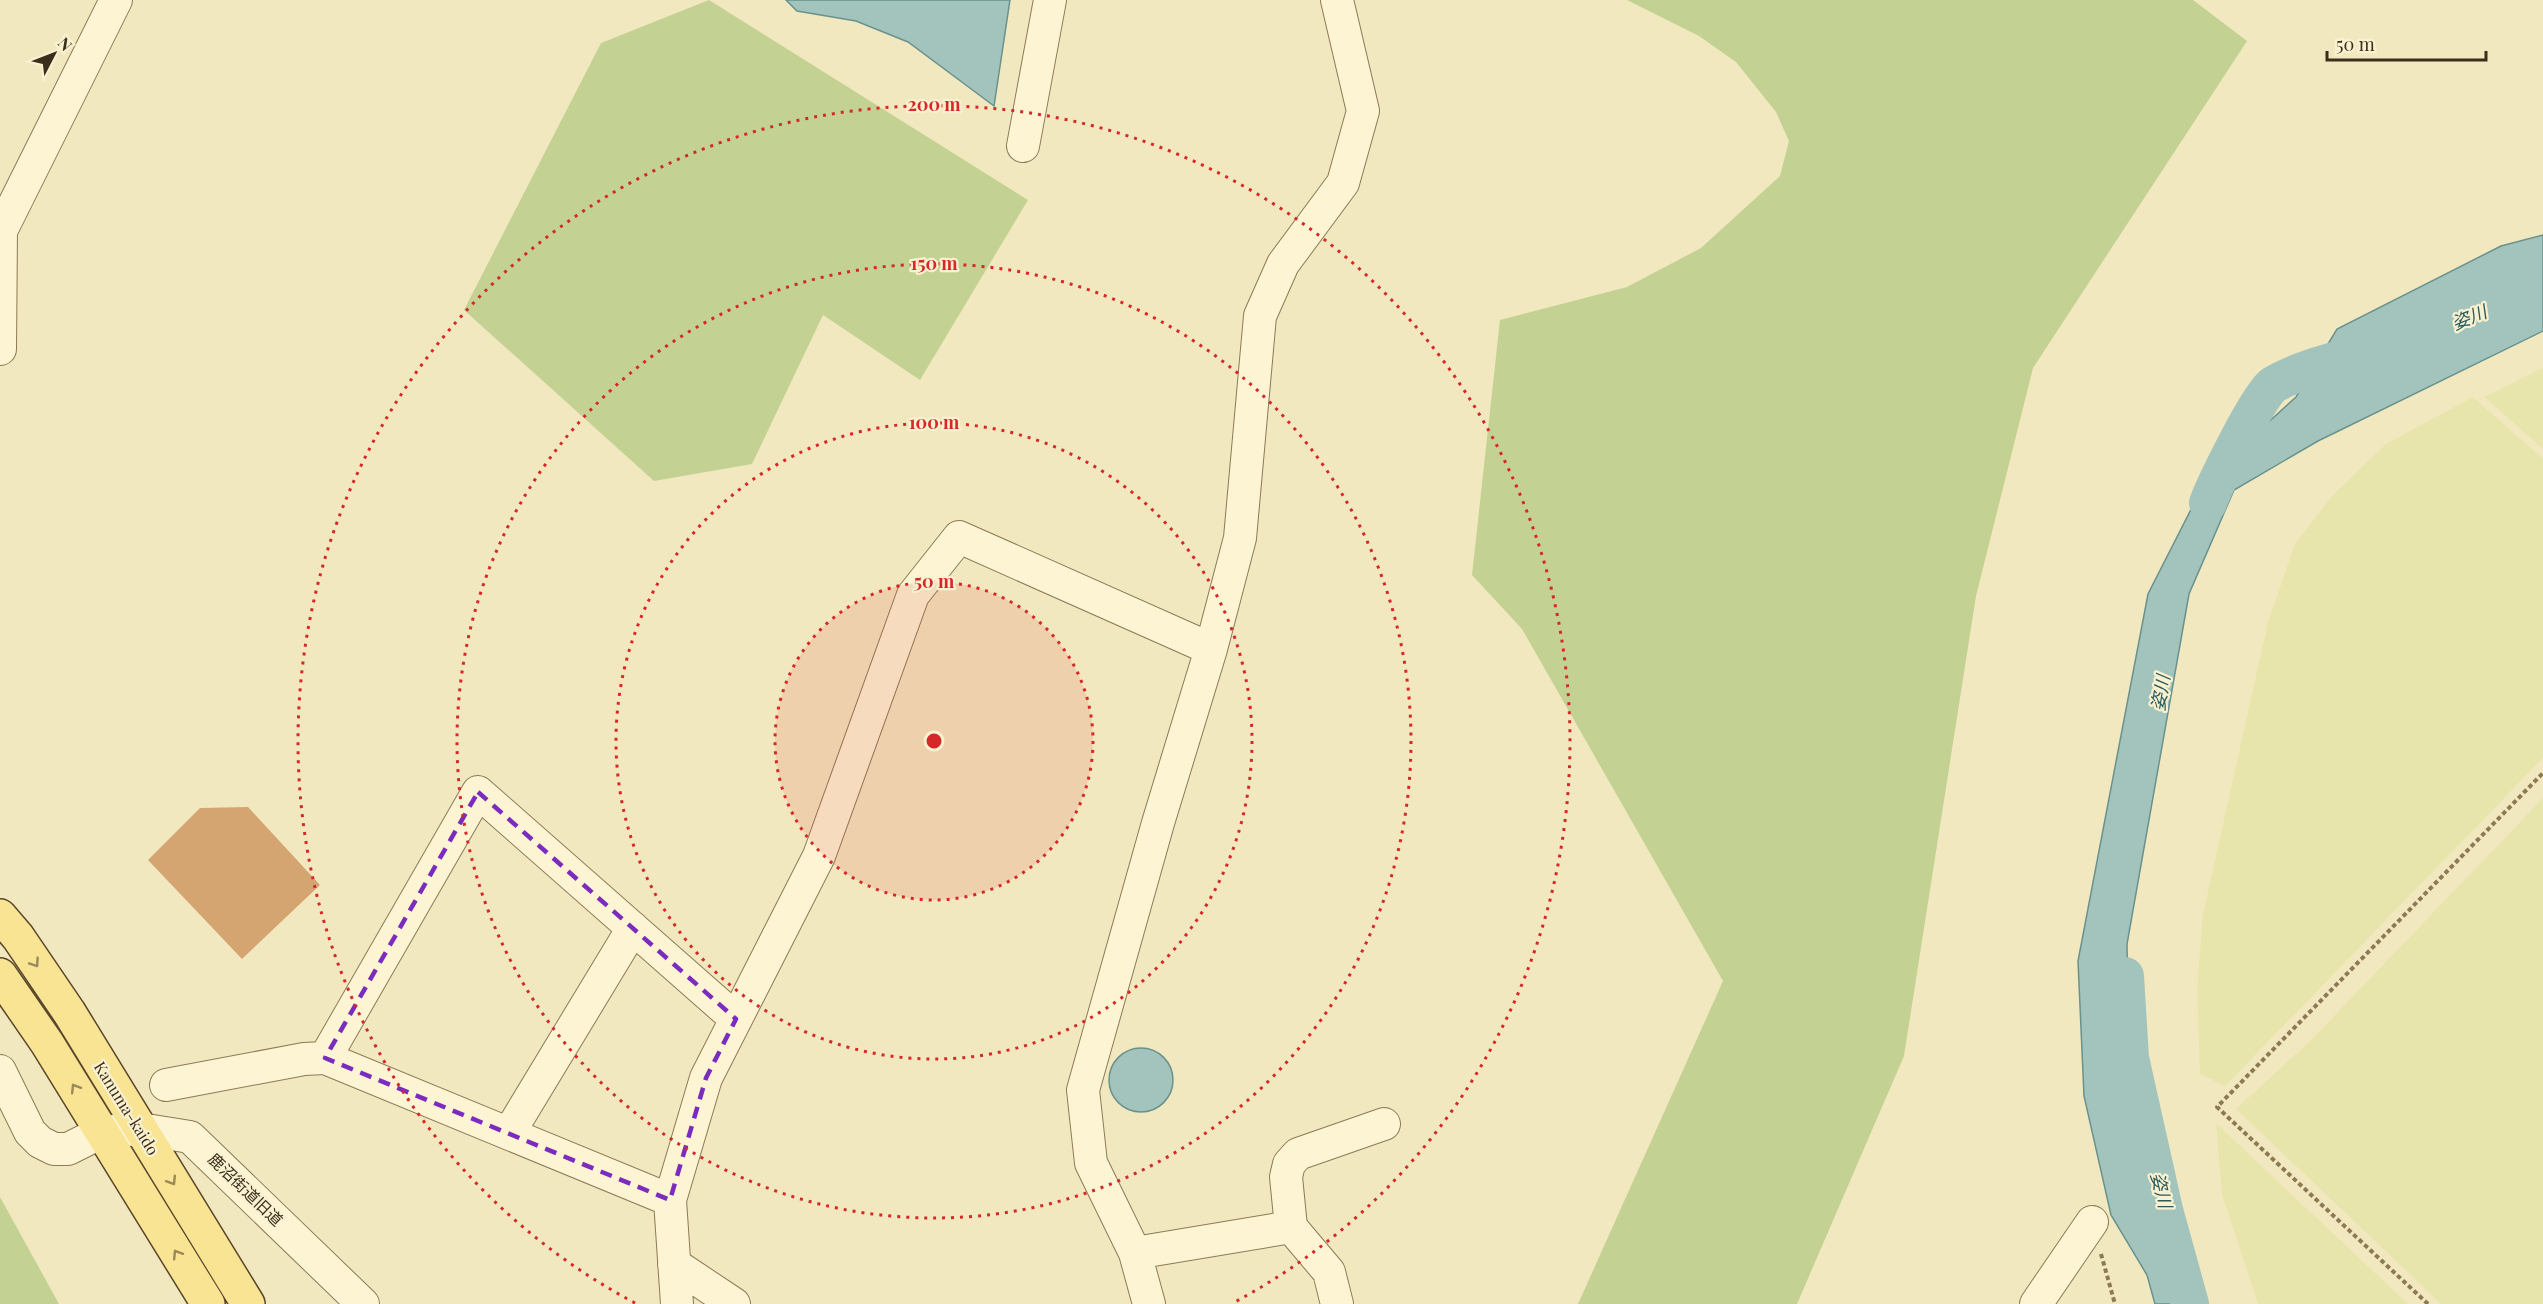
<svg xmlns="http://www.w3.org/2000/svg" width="2543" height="1304" viewBox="0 0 2543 1304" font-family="'Playfair Display','Noto Sans JP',serif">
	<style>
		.farmland { fill: #e8e5ac }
		.green { fill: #c3d192 }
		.water { fill: #a3c4bd; stroke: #69928d; stroke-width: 1.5 }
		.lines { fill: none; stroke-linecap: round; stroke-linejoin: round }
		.river { stroke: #a3c4bd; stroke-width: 38 }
		.building { fill: #d4a571 }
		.minor-casing { stroke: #8d7956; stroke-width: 34 }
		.major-casing { stroke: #5a462a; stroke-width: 36 }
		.path { stroke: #8d7956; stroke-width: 4; stroke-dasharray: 4.5 3; stroke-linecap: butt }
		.minor { stroke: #fcf4d3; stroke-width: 32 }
		.major { stroke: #f9e493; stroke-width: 33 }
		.oneway { stroke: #9a8958 }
		.marked { fill: none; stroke: #7b2cbf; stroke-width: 4.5; stroke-dasharray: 12 8; stroke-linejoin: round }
		.ring { fill: none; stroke: #d62828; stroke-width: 3; stroke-dasharray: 3 6 }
		.labels { text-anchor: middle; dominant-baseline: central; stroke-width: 4.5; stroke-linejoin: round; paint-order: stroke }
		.street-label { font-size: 16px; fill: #3b2e1c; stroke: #f9f1d0 }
		.water-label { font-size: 18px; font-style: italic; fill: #295a5c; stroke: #f9f1d0 }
		.centre { fill: #d62828; stroke: #f9f1d0; stroke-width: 3 }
		.ring-label { font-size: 18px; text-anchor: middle; font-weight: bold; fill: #d62828; stroke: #f9f1d0; stroke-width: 4.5; stroke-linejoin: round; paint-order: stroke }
	</style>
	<rect width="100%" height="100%" fill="#f2e8bf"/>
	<path class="farmland" d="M 2543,368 L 2543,449 L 2484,397 Z
		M 2473,397 L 2543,459 L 2543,758 L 2225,1086 L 2200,1074 L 2197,988 L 2203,914 L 2268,622 L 2295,544 L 2332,496 L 2386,444 Z
		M 2543,798 L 2543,1304 L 2441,1304 L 2236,1109 L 2310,1041 Z
		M 2216,1123 L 2408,1304 L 2258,1304 L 2222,1194 Z"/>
	<path class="green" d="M 709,0 L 1028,200 L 920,380 L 823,315 L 752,464 L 654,481 L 464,310 L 601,43 Z
		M 1627,0 L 2193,0 L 2247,41 L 2033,368 L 1976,596 L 1904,1056 L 1797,1304 L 1578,1304 L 1723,981 L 1522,629 L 1472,575 L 1500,320 L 1627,287 L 1701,248 L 1780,176 L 1789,141 L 1776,112 L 1736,62 L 1699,36 Z
		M 0,1197 L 59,1304 L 0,1304 Z"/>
	<path class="water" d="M 786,0 L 1010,0 L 994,106 L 908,42 L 856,21 L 797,11 Z
		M 2543,235 L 2543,331 L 2318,441 L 2234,490 L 2189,594 L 2127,944 L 2129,1084 L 2200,1304 L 2155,1304 L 2147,1275 L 2111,1215 L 2084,1096 L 2078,961 L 2148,594 L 2207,478 L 2296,397 L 2337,329 L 2501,246 Z
		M1109 1080a32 32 0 1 1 64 0a32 32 0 1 1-64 0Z"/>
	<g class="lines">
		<path class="river" d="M 2208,503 C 2215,484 2259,394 2273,385 C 2296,371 2334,360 2360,355
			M 2125,976 L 2130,1058 L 2164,1210 L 2190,1304"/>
	</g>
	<path class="building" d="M 248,807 L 320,885 L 242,959 L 148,860 L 200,808 Z"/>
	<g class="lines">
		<g class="minor-casing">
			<path id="minor" d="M 1023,146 L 1050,0
				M 0,349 L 1,231 L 116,0
				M 325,1058 L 478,792 L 736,1019
				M 0,1071 L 30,1132 L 40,1142 L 54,1149 L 68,1149 L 102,1132 L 140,1129 L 190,1137 L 363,1304
				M 166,1085 L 304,1059 L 325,1058 L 670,1200
				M 509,1133 L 633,928
				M 1291,1227 L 1329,1272 L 1337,1304
				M 1135,1253 L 1291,1227 L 1286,1177 L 1289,1164 L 1298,1154 L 1384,1124
				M 674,1264 L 734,1304
				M 677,1304 L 670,1200 L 706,1078 L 819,856 L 913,595 L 959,537 L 1211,649
				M 1149,1304 L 1135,1253 L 1091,1163 L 1083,1090 L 1158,823 L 1211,649 L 1240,538 L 1260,316 L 1283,264 L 1343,183 L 1363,111 L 1337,0
				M 2036,1304 L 2092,1222"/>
		</g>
		<g class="major-casing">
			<path id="major" d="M 0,916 L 18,937 L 69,1012 L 248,1304
				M 0,975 L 47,1043 L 208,1304"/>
		</g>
		<path class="path" d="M 2101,1254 L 2115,1304
			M 2428,1304 L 2217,1107 L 2543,773"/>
		<use href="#minor" class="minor"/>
		<use href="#major" class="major"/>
	</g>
	<defs><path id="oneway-chevron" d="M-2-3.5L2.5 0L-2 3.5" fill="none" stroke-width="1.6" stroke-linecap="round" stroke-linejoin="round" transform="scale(1.5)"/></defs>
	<g class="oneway">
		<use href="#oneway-chevron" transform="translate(35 963) rotate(56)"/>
		<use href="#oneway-chevron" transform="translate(75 1088) rotate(-122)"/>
		<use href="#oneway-chevron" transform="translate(172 1181) rotate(58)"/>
		<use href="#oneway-chevron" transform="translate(177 1254) rotate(-122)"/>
	</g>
	<path class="marked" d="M 478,792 L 736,1019 L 706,1078 L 670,1200 L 325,1058 Z"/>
	<circle cx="934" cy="741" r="159" fill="#d62828" fill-opacity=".12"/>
	<g class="ring">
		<circle cx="934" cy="741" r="159"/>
		<circle cx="934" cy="741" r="318"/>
		<circle cx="934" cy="741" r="477"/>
		<path d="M635 1303A636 636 0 1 1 1233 1303"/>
	</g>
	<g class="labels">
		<g class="street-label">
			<text transform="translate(127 1108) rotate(58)">Kanuma-kaido</text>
			<text transform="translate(246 1189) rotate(44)">鹿沼街道旧道</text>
		</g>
		<g class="water-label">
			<text transform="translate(2469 317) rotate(-22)">姿川</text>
			<text transform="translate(2160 693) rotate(-81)">姿川</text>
			<text transform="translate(2162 1190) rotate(76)">姿川</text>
		</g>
	</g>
	<circle cx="934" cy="741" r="9" class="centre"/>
	<g class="ring-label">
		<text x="934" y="111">200 m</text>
		<text x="934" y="270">150 m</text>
		<text x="934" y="429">100 m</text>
		<text x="934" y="588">50 m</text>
	</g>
	<g transform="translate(54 54) rotate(48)" stroke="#f9f1d0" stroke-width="4.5" paint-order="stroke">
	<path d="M0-4.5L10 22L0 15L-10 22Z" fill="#3b2e1c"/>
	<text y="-9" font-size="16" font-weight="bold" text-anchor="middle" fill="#3b2e1c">N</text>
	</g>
	<path d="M2327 51v9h159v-9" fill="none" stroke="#3b2e1c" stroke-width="3"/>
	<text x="2336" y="51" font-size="18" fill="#3b2e1c" stroke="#f9f1d0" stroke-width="4.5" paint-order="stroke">50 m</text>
</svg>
